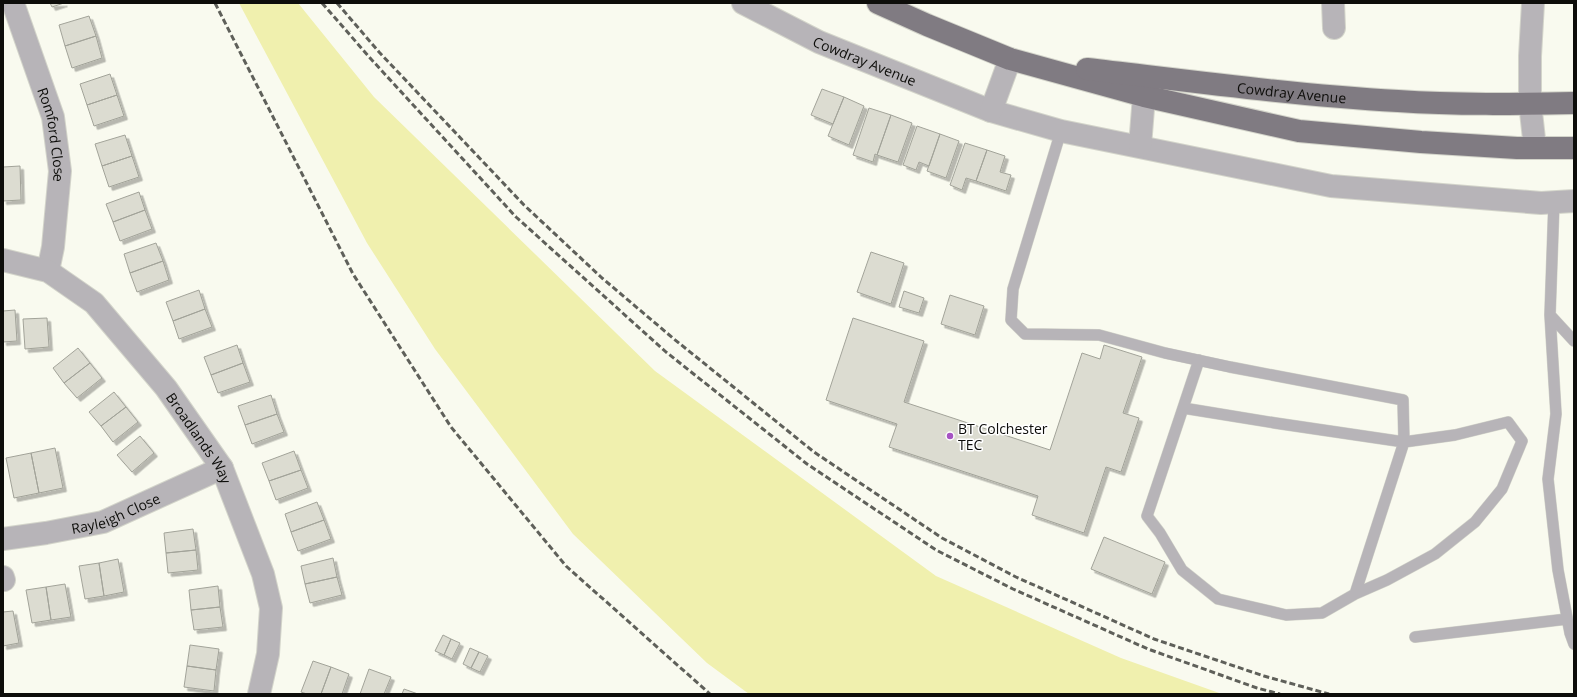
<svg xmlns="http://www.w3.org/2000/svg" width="1577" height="697" viewBox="0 0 1577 697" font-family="'Open Sans',sans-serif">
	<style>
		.green { fill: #f0f0ae }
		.building { fill: #dcdcd1; stroke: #a2a399; filter: url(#shadow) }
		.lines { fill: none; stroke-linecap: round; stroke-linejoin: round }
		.lane-casing { stroke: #d3d4ca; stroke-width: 12 }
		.street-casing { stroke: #d3d4ca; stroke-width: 24 }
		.primary-casing { stroke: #d3d4ca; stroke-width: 24 }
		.lane { stroke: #b7b4b8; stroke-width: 11 }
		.street { stroke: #b7b4b8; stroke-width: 22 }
		.primary { stroke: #807b82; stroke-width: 22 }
		.rail { stroke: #5f605a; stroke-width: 3; stroke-dasharray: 6 3; stroke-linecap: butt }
		.poi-dot { fill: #a653c3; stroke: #fff; stroke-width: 1.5 }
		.labels { text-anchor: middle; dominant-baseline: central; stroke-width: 3; stroke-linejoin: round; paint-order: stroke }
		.street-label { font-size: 14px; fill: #0d0d0a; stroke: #fff }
		.poi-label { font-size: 14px; fill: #0d0d0a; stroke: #fff; text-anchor: start }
	</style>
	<defs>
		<filter id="shadow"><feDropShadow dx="3.5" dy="3.5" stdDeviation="0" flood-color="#0004"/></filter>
	</defs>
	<rect width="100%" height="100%" fill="#f9faef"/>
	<path class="green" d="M 239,3 L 298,3 L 374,97 L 655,371 L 936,576 L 1121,658 L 1222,694 L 749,694 L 707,663 L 573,534 L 435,349 L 367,243 Z"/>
	<path class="building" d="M 50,3 L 64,3 L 52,7 Z
		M 89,16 L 96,36 L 65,46 L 59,25 Z
		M 96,36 L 102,58 L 72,68 L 65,46 Z
		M 110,74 L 117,95 L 87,105 L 80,84 Z
		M 822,89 L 844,97 L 833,124 L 811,115 Z
		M 117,95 L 124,116 L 94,126 L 87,105 Z
		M 844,97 L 864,106 L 849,145 L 828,136 Z
		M 869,108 L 891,115 L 877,155 L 875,154 L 873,162 L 853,155 Z
		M 891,115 L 912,123 L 898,162 L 877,155 Z
		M 917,126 L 940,134 L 929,166 L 919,162 L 916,170 L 903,165 Z
		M 940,134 L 959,141 L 946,178 L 927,171 Z
		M 125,135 L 132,156 L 102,166 L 95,144 Z
		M 965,143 L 987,150 L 976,181 L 966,178 L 962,190 L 950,185 Z
		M 987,150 L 1005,156 L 1000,172 L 1011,175 L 1006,191 L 976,181 Z
		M 132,156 L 139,177 L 109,187 L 102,166 Z
		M 20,166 L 21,200 L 3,201 L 3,167 Z
		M 139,192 L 145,210 L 113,222 L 106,204 Z
		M 145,210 L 152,229 L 120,241 L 113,222 Z
		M 156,243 L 163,261 L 130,273 L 124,254 Z
		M 871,252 L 904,263 L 891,304 L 857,292 Z
		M 163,261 L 169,280 L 137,292 L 130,273 Z
		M 199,290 L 205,309 L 173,321 L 166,302 Z
		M 904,291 L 924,298 L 919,313 L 899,307 Z
		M 950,295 L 984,306 L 975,335 L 941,324 Z
		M 205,309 L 212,327 L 179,339 L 173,321 Z
		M 15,310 L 17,341 L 3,342 L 3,311 Z
		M 47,318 L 49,347 L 25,349 L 23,319 Z
		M 853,318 L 924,341 L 904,402 L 1050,450 L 1082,353 L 1100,359 L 1104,345 L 1142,357 L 1123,413 L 1139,418 L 1121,472 L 1106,467 L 1084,533 L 1032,515 L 1038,496 L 889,447 L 897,424 L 826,400 Z
		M 237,345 L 243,363 L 211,375 L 204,357 Z
		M 78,348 L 90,363 L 64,383 L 53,368 Z
		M 90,363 L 102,378 L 77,398 L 64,383 Z
		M 243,363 L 250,382 L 218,393 L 211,375 Z
		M 114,392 L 126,407 L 101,426 L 89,412 Z
		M 271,395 L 277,414 L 245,425 L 238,406 Z
		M 126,407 L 138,422 L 113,442 L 101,426 Z
		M 277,414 L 284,432 L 252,444 L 245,425 Z
		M 140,436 L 154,453 L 132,472 L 117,455 Z
		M 55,448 L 63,488 L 39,493 L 31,453 Z
		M 294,451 L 301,470 L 269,481 L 262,463 Z
		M 31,453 L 39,493 L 14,498 L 6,458 Z
		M 301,470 L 308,488 L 276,500 L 269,481 Z
		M 317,502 L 324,520 L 291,532 L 285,514 Z
		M 324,520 L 331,539 L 298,551 L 291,532 Z
		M 193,529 L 196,550 L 166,553 L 164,533 Z
		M 1104,537 L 1165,562 L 1152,594 L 1091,569 Z
		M 196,550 L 198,570 L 168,573 L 166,553 Z
		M 333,558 L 337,577 L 305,584 L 301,566 Z
		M 118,559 L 124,592 L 104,596 L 99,563 Z
		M 99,563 L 104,596 L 85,599 L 79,566 Z
		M 337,577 L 342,595 L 310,603 L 305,584 Z
		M 65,584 L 71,617 L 51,620 L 46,587 Z
		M 218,586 L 220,607 L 191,610 L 189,590 Z
		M 46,587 L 51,620 L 32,623 L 26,590 Z
		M 220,607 L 223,627 L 194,630 L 191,610 Z
		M 13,611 L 19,643 L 3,646 L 3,612 Z
		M 443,635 L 451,639 L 444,655 L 435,651 Z
		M 451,639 L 460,643 L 452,659 L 444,655 Z
		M 190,645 L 219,649 L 216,670 L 187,666 Z
		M 470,648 L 479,652 L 471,668 L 463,664 Z
		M 479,652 L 488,656 L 480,672 L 471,668 Z
		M 313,661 L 331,667 L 321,694 L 307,694 L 301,692 Z
		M 187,666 L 216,670 L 214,691 L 184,687 Z
		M 331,667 L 349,674 L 342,694 L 321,694 Z
		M 369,669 L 391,677 L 384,694 L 360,694 Z
		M 404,689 L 418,694 L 402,694 Z"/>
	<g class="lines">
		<g class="lane-casing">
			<path id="lane" d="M 1061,131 L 1013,289 L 1011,320 L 1025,334 L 1099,335 L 1165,353 L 1230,367 L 1403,400 L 1404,442 L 1355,594 L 1322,613 L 1286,615 L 1218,599 L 1182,570 L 1160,533 L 1147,516 L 1199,360
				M 1554,202 L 1550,315 L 1556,414 L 1548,479 L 1558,570 L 1570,633 L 1574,644
				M 1550,315 L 1574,341
				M 1183,408 L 1275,423 L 1404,442 L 1455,435 L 1508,422 L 1522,441 L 1502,489 L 1475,522 L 1435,554 L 1387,580 L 1355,594
				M 1415,637 L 1567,619"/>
		</g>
		<g class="street-casing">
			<g id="street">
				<path id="s1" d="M 13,3 L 53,117 L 60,171 L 53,247 L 48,271"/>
				<path id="s2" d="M 743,3 L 819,42 L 991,111 L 1061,131 L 1331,186 L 1541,203 L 1574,201"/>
				<path d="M 1333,3 L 1334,28"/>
				<path d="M 1533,3 L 1530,56 L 1530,103 L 1535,148"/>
				<path d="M 991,111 L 1010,59"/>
				<path d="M 1140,146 L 1144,96"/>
				<path id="s3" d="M 3,260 L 48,271 L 94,303 L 166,388 L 222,468 L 263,574 L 271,608 L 268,654 L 259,694"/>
				<path id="s4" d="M 3,539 L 46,533 L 103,522 L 222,468"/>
				<path d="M 3,577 L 4,580"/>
			</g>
		</g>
		<g class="primary-casing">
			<g id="primary">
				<path d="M 878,3 L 927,25 L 1010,59 L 1144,96 L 1299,131 L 1421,142 L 1517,148 L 1574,148"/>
				<path id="s5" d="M 1087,69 C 1190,81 1294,95 1398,101 C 1456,105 1516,104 1574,103"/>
			</g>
		</g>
		<use href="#lane" class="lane"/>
		<use href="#street" class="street"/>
		<use href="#primary" class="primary"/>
		<path class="rail" d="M 215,3 L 353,274 L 451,427 L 566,566 L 710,694
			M 322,3 L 371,59 L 516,217 L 666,352 L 807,464 L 936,550 L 1013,589 L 1148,649 L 1257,688 L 1280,694
			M 337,3 L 379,52 L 524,205 L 602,278 L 674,339 L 814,452 L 942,538 L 1016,577 L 1154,639 L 1264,676 L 1329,694"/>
	</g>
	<circle class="poi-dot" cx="950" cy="436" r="4"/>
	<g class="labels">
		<g class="street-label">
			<text stroke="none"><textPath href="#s2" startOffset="135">Cowdray Avenue</textPath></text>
			<text stroke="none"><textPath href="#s5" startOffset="206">Cowdray Avenue</textPath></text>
			<text stroke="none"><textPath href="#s1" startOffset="138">Romford Close</textPath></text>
			<text stroke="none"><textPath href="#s3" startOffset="274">Broadlands Way</textPath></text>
			<text stroke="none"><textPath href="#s4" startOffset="116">Rayleigh Close</textPath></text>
		</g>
		<g class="poi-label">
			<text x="958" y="428">BT Colchester<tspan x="958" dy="16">TEC</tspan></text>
		</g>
	</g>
	<rect width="1577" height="697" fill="none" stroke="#0d0d0a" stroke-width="8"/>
</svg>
